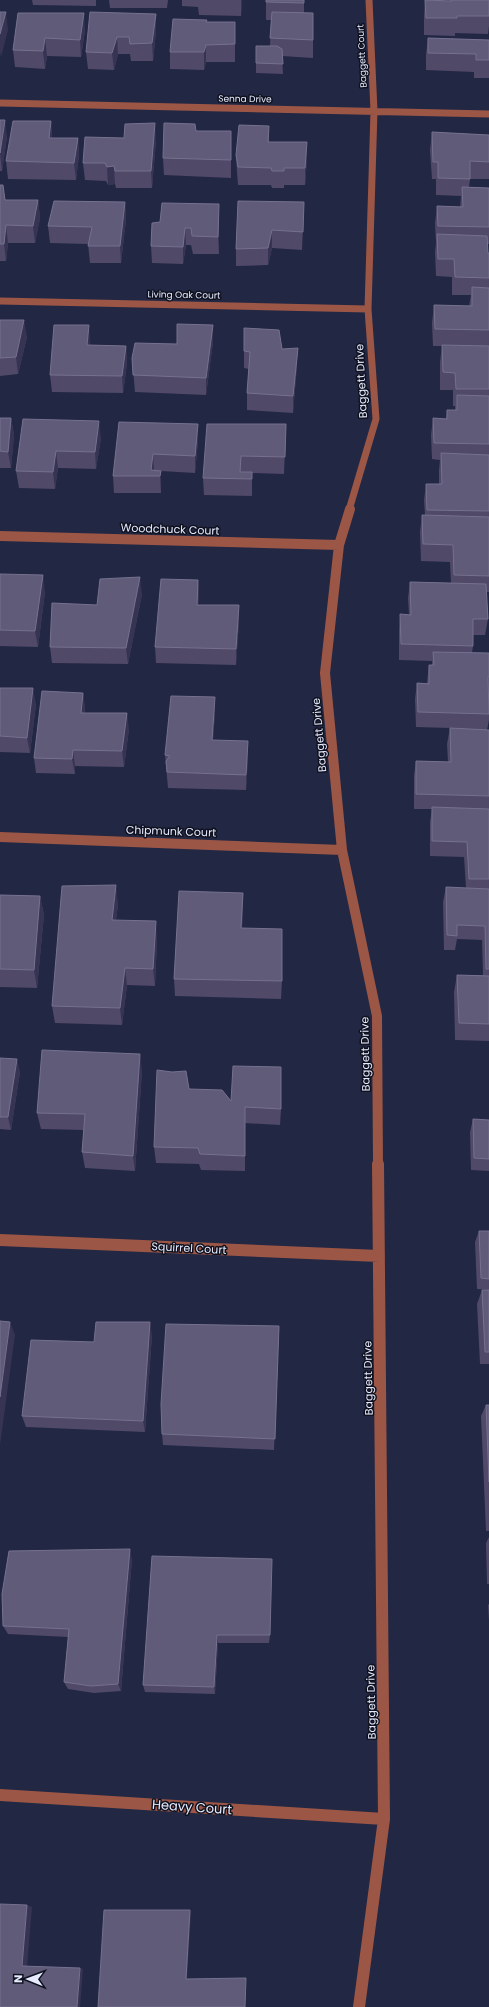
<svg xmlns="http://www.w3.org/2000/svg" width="489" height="2007" viewBox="0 0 489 2007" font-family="Poppins,sans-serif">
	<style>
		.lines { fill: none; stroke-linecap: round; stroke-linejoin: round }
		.minor-far2 { stroke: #9c5645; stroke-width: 7 }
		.minor-far1 { stroke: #9c5645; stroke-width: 10 }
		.minor { stroke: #9c5645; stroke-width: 12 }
		.wall { fill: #504968 }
		.shaded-wall { fill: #373453 }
		.building { fill: #605b79; stroke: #75718e }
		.labels { text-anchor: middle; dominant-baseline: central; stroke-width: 3; stroke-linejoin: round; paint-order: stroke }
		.far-street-label { font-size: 9px; fill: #e6ebff; stroke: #0f111e }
		.street-label { font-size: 11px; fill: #e6ebff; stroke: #0f111e }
		.near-street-label { font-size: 13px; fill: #e6ebff; stroke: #0f111e }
	</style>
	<rect width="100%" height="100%" fill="#222744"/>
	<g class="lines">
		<path class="minor-far2" d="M 0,103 L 489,114
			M 0,301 L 368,309
			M 349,510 L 376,419 L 368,309 L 374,111 L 369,0"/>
		<path class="minor-far1" d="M 350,509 L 339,545 L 325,673 L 342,850 L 377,1016 L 378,1165
			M 0,536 L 339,545
			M 0,837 L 342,850"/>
		<path class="minor" d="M 0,1240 L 379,1256
			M 0,1795 L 384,1819
			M 359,2007 L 384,1819 L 378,1164"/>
	</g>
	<path class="wall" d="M 32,0 L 96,0 L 96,6 L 33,5 Z
		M 109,0 L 168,0 L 167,8 L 110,8 Z
		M 182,0 L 242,0 L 241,16 L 199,15 L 198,7 L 182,6 Z
		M 266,0 L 304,0 L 304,13 L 313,40 L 313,58 L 282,56 L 283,74 L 256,73 L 256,46 L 270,46 L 271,20 L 266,20 Z
		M 425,0 L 449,1 L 449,0 L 489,0 L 489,26 L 488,34 L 455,33 L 455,36 L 424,35 L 424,18 Z
		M 18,13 L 85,30 L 81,57 L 47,56 L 45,69 L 15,67 L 13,50 Z
		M 156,14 L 156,31 L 153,61 L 131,61 L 130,54 L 118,54 L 114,70 L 88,69 L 86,52 Z
		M 207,20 L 207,22 L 235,22 L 235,62 L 206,62 L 204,70 L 170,69 L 170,52 Z
		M 428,38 L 489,40 L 489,78 L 474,78 L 474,72 L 426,70 L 426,55 Z
		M 0,120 L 7,137 L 2,171 L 0,171 Z
		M 51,121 L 52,138 L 78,138 L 79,155 L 76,180 L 8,179 L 6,161 Z
		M 269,126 L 269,142 L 307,160 L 305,185 L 284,185 L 284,188 L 272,188 L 271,185 L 238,185 L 237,172 L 236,155 Z
		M 196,131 L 231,131 L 231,178 L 164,175 L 163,158 Z
		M 432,132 L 489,135 L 489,179 L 470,179 L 469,187 L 489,188 L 489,244 L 487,244 L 488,253 L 489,253 L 489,592 L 486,592 L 488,619 L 485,635 L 473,635 L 473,646 L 472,653 L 489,653 L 489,720 L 487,730 L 489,730 L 489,1041 L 455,1040 L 454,992 L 457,975 L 483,975 L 482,940 L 457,939 L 455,950 L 444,950 L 443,902 L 446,887 L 466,888 L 464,857 L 430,856 L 430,822 L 432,809 L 414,809 L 414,776 L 416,761 L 448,762 L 447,744 L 450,728 L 416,727 L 415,699 L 417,683 L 427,683 L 429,665 L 432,665 L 432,661 L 399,660 L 399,630 L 400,614 L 409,615 L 408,598 L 410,582 L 451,583 L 450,562 L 421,561 L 420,532 L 422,515 L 425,515 L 424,500 L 426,484 L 439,484 L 439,470 L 440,460 L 432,459 L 431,435 L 433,418 L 446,419 L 447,410 L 455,410 L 455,406 L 453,406 L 453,390 L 440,390 L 440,362 L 442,346 L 433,346 L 432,323 L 434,305 L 469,306 L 471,295 L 452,295 L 452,277 L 436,276 L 435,252 L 436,243 L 435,223 L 437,206 L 460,207 L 461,196 L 436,195 L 436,179 L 432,179 L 430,150 Z
		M 156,140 L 152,188 L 116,188 L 115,184 L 108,185 L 106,181 L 85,180 L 83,163 Z
		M 0,185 L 3,185 L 5,200 L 38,200 L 40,218 L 35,243 L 8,243 L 6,261 L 0,261 Z
		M 125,202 L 126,219 L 121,263 L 90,263 L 88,244 L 50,243 L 48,226 Z
		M 304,202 L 302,250 L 272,248 L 268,265 L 236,266 L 236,249 Z
		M 219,204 L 219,254 L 193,254 L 191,245 L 186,245 L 183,264 L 152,263 L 151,246 L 160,222 Z
		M 0,320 L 27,337 L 18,374 L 0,376 L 0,377 Z
		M 213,325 L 213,342 L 206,395 L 135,392 L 132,358 L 177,344 Z
		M 90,342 L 90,345 L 126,346 L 127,363 L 123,393 L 52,392 L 50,375 Z
		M 282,349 L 297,365 L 293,413 L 247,410 L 247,393 L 249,369 L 244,368 L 244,351 Z
		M 0,418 L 11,418 L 14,435 L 11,468 L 0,468 Z
		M 23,419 L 101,438 L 96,469 L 58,468 L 55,489 L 19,488 L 16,471 Z
		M 198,424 L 198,441 L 195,473 L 161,471 L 161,493 L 114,493 L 113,476 Z
		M 286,424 L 284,474 L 252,473 L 252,496 L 204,495 L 203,478 Z
		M 0,574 L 45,592 L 38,647 L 0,646 Z
		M 198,580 L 199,596 L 198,605 L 239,605 L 239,621 L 236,665 L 156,663 L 155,647 Z
		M 142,594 L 128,664 L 52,663 L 50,647 L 97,605 Z
		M 0,688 L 36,704 L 30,753 L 0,752 Z
		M 83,693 L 85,709 L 85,713 L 129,729 L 124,767 L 75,766 L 75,774 L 36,773 L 34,758 Z
		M 215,713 L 213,740 L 248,757 L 246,790 L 168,788 L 165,755 Z
		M 243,893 L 243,911 L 242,928 L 282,981 L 281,999 L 175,996 L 174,979 Z
		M 0,895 L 40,896 L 44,915 L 37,988 L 0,987 Z
		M 118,904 L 116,920 L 157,939 L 155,986 L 127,985 L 122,1025 L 55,1023 L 52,1006 Z
		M 0,1058 L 20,1072 L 11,1130 L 0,1129 Z
		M 142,1071 L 135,1171 L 85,1168 L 82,1152 L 84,1130 L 41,1129 L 37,1113 Z
		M 189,1089 L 231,1101 L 281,1109 L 280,1125 L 245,1123 L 245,1171 L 201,1170 L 199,1164 L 156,1163 L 154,1147 Z
		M 473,1119 L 489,1120 L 489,1171 L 471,1170 L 470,1132 Z
		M 479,1231 L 489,1231 L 489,1290 L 477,1289 L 475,1242 Z
		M 482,1290 L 489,1290 L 489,1364 L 480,1364 L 477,1304 Z
		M 279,1326 L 274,1450 L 163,1445 L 162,1434 Z
		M 152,1335 L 145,1432 L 26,1427 L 22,1416 L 94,1342 Z
		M 486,1405 L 489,1405 L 489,1531 L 486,1531 L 481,1416 Z
		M 489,1537 L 489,1584 L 487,1584 L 486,1543 Z
		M 152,1556 L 270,1635 L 269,1643 L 218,1643 L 215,1694 L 145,1692 L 143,1685 Z
		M 132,1559 L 121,1691 L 94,1693 L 68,1689 L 64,1682 L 68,1637 L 8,1634 L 3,1626 Z
		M 489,1604 L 489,1621 L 488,1605 Z"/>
	<path class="shaded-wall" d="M 241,0 L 242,0 L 241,16 Z
		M 6,12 L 8,30 L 1,57 L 0,52 L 0,34 Z
		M 84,13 L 85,30 L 81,57 L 80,40 Z
		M 156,14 L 156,31 L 153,61 L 152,43 Z
		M 117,37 L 118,54 L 114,70 L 112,53 Z
		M 45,38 L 47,56 L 45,69 L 43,51 Z
		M 206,45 L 206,62 L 204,70 L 204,52 Z
		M 5,120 L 7,137 L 2,171 L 0,153 Z
		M 51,121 L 52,138 L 49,138 Z
		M 155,123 L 156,140 L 152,188 L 151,171 Z
		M 78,138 L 79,155 L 76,180 L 74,163 Z
		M 307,142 L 307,160 L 305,185 L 305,168 Z
		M 114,166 L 115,184 L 108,185 L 107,167 Z
		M 38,200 L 40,218 L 35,243 L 33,226 Z
		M 125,202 L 126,219 L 121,263 L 120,246 Z
		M 219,204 L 219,254 L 218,237 Z
		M 6,225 L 8,243 L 6,261 L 4,244 Z
		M 185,228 L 186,245 L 183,264 L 183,247 Z
		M 272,230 L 272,248 L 268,265 L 268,248 Z
		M 24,320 L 27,337 L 18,374 L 16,357 Z
		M 89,325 L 90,342 L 89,362 L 87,345 Z
		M 213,325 L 213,342 L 206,395 L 206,378 Z
		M 126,346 L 127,363 L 123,393 L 122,376 Z
		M 298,348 L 297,365 L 293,413 L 293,396 Z
		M 11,418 L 14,435 L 11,468 L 8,452 Z
		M 99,421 L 101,438 L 96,469 L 95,452 Z
		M 198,424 L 198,441 L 195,473 L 195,456 Z
		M 56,451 L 58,468 L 55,489 L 53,472 Z
		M 153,454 L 154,471 L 151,470 Z
		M 161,471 L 161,493 L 160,476 Z
		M 43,575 L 45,592 L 38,647 L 35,631 Z
		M 140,577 L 142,594 L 128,664 L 126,648 Z
		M 198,580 L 199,596 L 197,622 L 197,605 Z
		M 239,605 L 239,621 L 236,665 L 236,649 Z
		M 33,688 L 36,704 L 30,753 L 27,738 Z
		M 83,693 L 85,709 L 83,729 L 81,713 Z
		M 215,697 L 215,713 L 212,756 L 212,740 Z
		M 127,713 L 129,729 L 124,767 L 122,751 Z
		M 248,741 L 248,757 L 246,790 L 246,775 Z
		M 73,750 L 75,766 L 75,774 L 72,759 Z
		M 116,885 L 118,904 L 114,938 L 112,920 Z
		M 243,893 L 243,911 L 241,946 L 241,928 Z
		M 40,896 L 44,915 L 37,988 L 34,970 Z
		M 156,921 L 157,939 L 155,986 L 153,969 Z
		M 125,968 L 127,985 L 122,1025 L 120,1008 Z
		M 140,1054 L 142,1071 L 135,1171 L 133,1156 Z
		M 17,1059 L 20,1072 L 11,1130 L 8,1117 Z
		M 10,1322 L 15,1335 L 0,1445 L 0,1397 Z
		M 150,1322 L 152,1335 L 145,1432 L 143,1421 Z
		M 130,1549 L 132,1559 L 121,1691 L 118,1684 Z
		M 217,1635 L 218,1643 L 215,1694 L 214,1687 Z
		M 27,1905 L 32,1907 L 27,1967 L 22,1966 Z
		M 190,1910 L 191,1912 L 187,1979 L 186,1979 Z
		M 80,1968 L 83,1969 L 80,2007 L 77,2007 Z"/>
	<path class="building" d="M 266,0 L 304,0 L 304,3 L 266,2 Z
		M 425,0 L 452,1 L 452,0 L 489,0 L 489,16 L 457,16 L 457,18 L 426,18 Z
		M 0,12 L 6,12 L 0,34 Z
		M 90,12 L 156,14 L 152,43 L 130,44 L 129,37 L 117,37 L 112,53 L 86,52 Z
		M 272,12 L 313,13 L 313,40 L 270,38 Z
		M 18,13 L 84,13 L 80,40 L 45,38 L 43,51 L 13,50 Z
		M 173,19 L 207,20 L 206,22 L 235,22 L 235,44 L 206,45 L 204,52 L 170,52 Z
		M 428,38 L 489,40 L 489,60 L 476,60 L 476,54 L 428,53 Z
		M 256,46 L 277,46 L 282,49 L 283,64 L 256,63 Z
		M 0,120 L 5,120 L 0,153 Z
		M 13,121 L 51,121 L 49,138 L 78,138 L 74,163 L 6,161 Z
		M 155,123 L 151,171 L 115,171 L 114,166 L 107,167 L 105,163 L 83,163 L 85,137 L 124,138 L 125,124 Z
		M 164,123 L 195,124 L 196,131 L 231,131 L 231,160 L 163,158 Z
		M 239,125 L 269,126 L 268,142 L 307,142 L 305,168 L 284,168 L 284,171 L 272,171 L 271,168 L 238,167 L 236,155 Z
		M 432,132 L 489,135 L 489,162 L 470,161 L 470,179 L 438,178 L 438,162 L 433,162 Z
		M 0,185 L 3,185 L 5,200 L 38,200 L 33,226 L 6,225 L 4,244 L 0,244 Z
		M 462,187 L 489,188 L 489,227 L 438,226 L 437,206 L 463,207 Z
		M 54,201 L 125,202 L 120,246 L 88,246 L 92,227 L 48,226 Z
		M 238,201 L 304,202 L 303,232 L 272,230 L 268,248 L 236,249 Z
		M 162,203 L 219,204 L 218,237 L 192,236 L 191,228 L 185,228 L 183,247 L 151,246 L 152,223 L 160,222 Z
		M 437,234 L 487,236 L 488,253 L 489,253 L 489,278 L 455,277 L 454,259 L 438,259 Z
		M 472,287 L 489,288 L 489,330 L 435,329 L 434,305 L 472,306 Z
		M 0,320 L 24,320 L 16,357 L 0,358 Z
		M 177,324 L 213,325 L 206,378 L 133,375 L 132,358 L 135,343 L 177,344 Z
		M 54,325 L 89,325 L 87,345 L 126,346 L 122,376 L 50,375 Z
		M 244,328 L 279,330 L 282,349 L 298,348 L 293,396 L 247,393 L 250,352 L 244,351 Z
		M 442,345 L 489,346 L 489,389 L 456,389 L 455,373 L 443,372 Z
		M 457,395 L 489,396 L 489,444 L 434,443 L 433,418 L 447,419 L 447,410 L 457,410 Z
		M 0,418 L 11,418 L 8,452 L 0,451 Z
		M 23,419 L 99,421 L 95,452 L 56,451 L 53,472 L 16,471 Z
		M 119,422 L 198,424 L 195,456 L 153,454 L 151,470 L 161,471 L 160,476 L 113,476 Z
		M 207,424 L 286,424 L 285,457 L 241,456 L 240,472 L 252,472 L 252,479 L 203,478 Z
		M 441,453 L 489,455 L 489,511 L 427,510 L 426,484 L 442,484 Z
		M 422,515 L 489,517 L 489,576 L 454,575 L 453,545 L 423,544 Z
		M 0,574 L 43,575 L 35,631 L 0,630 Z
		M 140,577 L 126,648 L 50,647 L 52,603 L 97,605 L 100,579 Z
		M 161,579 L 198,580 L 197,605 L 239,605 L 236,649 L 155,647 Z
		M 410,582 L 486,584 L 488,619 L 473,619 L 473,646 L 401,644 L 400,614 L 411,615 Z
		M 433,652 L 489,653 L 489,677 L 488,677 L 489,714 L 418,712 L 417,683 L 429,684 L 429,665 L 434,665 Z
		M 0,688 L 33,688 L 27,738 L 0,736 Z
		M 42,691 L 83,693 L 81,713 L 127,713 L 122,751 L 73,750 L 72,759 L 34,758 Z
		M 171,696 L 215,697 L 212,740 L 248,741 L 246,775 L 167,772 L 166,761 L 170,756 L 165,755 Z
		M 450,728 L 489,730 L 489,796 L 416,794 L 416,761 L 451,762 Z
		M 432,807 L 489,809 L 489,879 L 469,879 L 467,842 L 432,841 Z
		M 116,885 L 112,920 L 156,921 L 153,969 L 125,968 L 120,1008 L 52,1006 L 62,886 Z
		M 446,887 L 489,889 L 489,969 L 486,969 L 485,926 L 457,925 L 457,936 L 447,935 Z
		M 179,891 L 243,893 L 241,928 L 282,929 L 282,981 L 174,979 Z
		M 0,895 L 40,896 L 34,970 L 0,969 Z
		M 457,975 L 489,976 L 489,1024 L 459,1023 Z
		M 42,1050 L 140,1054 L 133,1156 L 82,1152 L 85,1114 L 37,1113 Z
		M 0,1058 L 17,1059 L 8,1117 L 0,1117 Z
		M 233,1066 L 281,1067 L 281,1109 L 245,1107 L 245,1156 L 200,1154 L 198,1148 L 154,1147 L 157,1070 L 172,1072 L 186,1071 L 189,1089 L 222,1090 L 231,1101 Z
		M 473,1119 L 489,1120 L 489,1159 L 474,1158 Z
		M 479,1231 L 489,1231 L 489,1279 L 481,1278 Z
		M 482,1290 L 489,1290 L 489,1352 L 485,1352 Z
		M 0,1321 L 10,1322 L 0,1397 Z
		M 96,1322 L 150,1322 L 143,1421 L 22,1416 L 31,1340 L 94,1342 Z
		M 166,1324 L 279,1326 L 275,1439 L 162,1434 L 161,1404 Z
		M 486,1405 L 489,1405 L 489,1482 Z
		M 130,1549 L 118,1684 L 91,1686 L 64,1682 L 69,1629 L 3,1626 L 2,1594 L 9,1551 Z
		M 152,1556 L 272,1559 L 270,1635 L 217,1635 L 214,1687 L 143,1685 Z
		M 0,1904 L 27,1905 L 22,1966 L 80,1968 L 77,2007 L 0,2007 Z
		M 104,1910 L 190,1910 L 186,1979 L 246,1978 L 245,2007 L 98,2007 Z"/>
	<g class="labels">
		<g class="far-street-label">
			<text transform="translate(362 56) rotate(-93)">Baggett Court</text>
			<text transform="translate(245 99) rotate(1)">Senna Drive</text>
			<text transform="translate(184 295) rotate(1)">Living Oak Court</text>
		</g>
		<g class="street-label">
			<text transform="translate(361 381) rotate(-93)">Baggett Drive</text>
			<text transform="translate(170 529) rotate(2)">Woodchuck Court</text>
			<text transform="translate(319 735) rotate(-95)">Baggett Drive</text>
			<text transform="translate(171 831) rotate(2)">Chipmunk Court</text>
			<text transform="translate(365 1054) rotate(-91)">Baggett Drive</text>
			<text transform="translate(189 1248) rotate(3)">Squirrel Court</text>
			<text transform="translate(368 1378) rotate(-91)">Baggett Drive</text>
			<text transform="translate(371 1702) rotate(-91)">Baggett Drive</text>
		</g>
		<g class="near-street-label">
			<text transform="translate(192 1807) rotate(4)">Heavy Court</text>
		</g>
	</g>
	<g transform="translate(28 1979) rotate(271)" stroke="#0f111e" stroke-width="3" paint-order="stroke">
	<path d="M0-3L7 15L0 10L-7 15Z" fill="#e6ebff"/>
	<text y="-6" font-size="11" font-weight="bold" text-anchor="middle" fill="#e6ebff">N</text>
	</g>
</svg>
